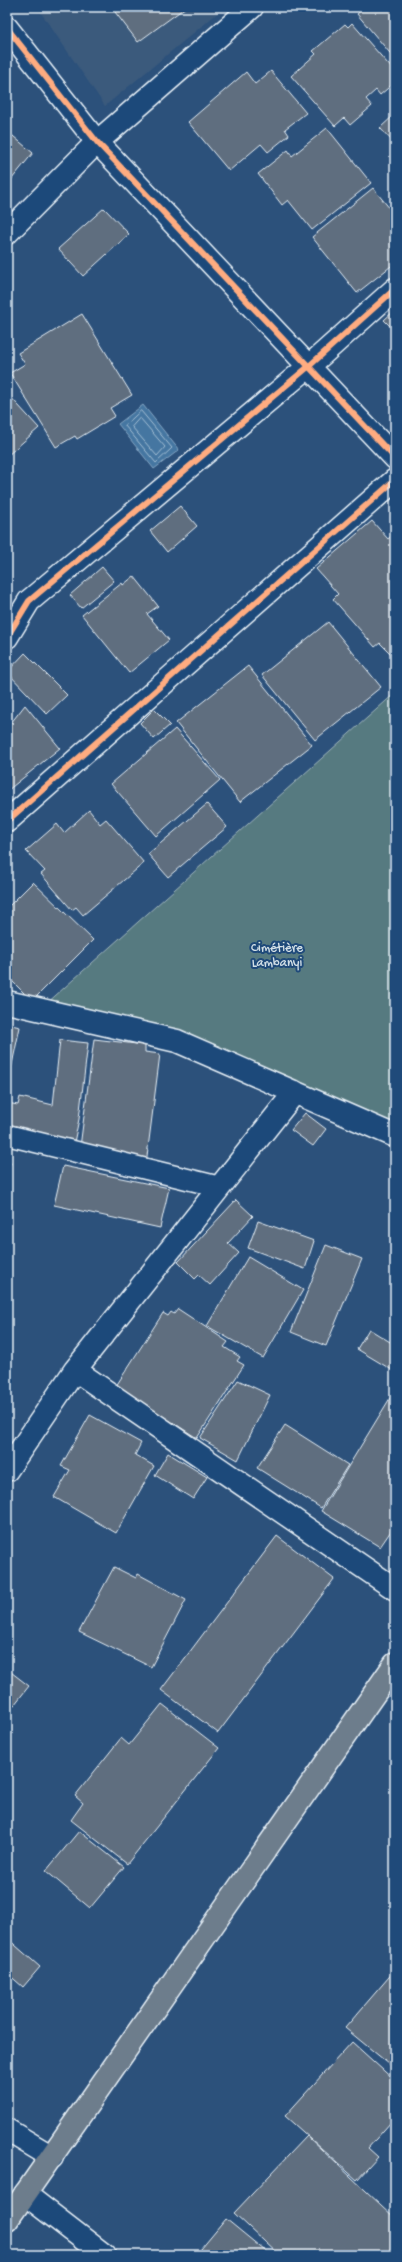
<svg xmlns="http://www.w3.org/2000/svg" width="402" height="2262" viewBox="0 0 402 2262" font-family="'Gochi Hand',sans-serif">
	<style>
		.built { fill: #3b5a7c }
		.green { fill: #577a80; stroke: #a0b6bc }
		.water { fill: #4476a1; stroke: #86a7c4 }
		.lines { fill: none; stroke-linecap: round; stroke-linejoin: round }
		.shore { stroke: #a6c0d5; stroke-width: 1 }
		.building { fill: #5f6e7f; stroke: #e8f1f8 }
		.lane-casing { stroke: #e8f1f8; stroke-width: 23 }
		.street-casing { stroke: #e8f1f8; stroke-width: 25 }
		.secondary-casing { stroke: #e8f1f8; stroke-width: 25 }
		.primary-casing { stroke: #e8f1f8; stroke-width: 25 }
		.lane { stroke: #1f4a7a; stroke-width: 20 }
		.street { stroke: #1f4a7a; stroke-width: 22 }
		.secondary { stroke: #1f4a7a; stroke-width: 22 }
		.primary { stroke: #6d7d8c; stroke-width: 22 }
		.cycleway-casing { stroke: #1f4a7a; stroke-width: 8 }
		.cycleway { stroke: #ffac80; stroke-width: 6 }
		.labels { text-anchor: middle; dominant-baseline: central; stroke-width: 4; stroke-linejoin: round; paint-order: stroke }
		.park-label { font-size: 13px; fill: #d2dfe6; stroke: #1f4a7a }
	</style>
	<rect width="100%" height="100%" fill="#2c517b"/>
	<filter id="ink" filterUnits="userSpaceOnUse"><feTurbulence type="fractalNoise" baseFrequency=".025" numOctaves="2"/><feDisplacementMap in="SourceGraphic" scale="8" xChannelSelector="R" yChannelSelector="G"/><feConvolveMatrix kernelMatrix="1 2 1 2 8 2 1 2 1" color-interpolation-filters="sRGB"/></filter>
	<g filter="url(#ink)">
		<path class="built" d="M 37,7 L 225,7 L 105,106 Z"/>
		<path class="green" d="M 395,693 L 395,1136 L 177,1041 L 46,1004 Z"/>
		<path class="water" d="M 143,405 L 179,450 L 154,469 L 118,424 Z"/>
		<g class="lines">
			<path class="shore" d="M 141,411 L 172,448 L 156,463 L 125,426 Z
				M 140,418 L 165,447 L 157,456 L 132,427 Z"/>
		</g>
		<path class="building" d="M 122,7 L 186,7 L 138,42 L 115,12 Z
			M 365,7 L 395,7 L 395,59 L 357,14 Z
			M 352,23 L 395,72 L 393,75 L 395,82 L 380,95 L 376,90 L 366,99 L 372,106 L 350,125 L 344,118 L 335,126 L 291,76 L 316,54 L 313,51 L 345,24 L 348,27 Z
			M 271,71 L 306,113 L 285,129 L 289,135 L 268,152 L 261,144 L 229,171 L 188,122 L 246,72 L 255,84 Z
			M 395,114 L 395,144 L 380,128 Z
			M 327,128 L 371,183 L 312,230 L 288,200 L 282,205 L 258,174 L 288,150 L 292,156 Z
			M 7,131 L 33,153 L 7,185 Z
			M 373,188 L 395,215 L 395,263 L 357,293 L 312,237 Z
			M 104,208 L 129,234 L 83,276 L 58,249 Z
			M 395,310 L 395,331 L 384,320 Z
			M 82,314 L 132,395 L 110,408 L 115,416 L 77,439 L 75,436 L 56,447 L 10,373 L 25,364 L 18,353 Z
			M 7,393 L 39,428 L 7,456 Z
			M 180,506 L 197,526 L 167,552 L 150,531 Z
			M 372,521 L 388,539 L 395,533 L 394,657 L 380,643 L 375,647 L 333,599 L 338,594 L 316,569 Z
			M 102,567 L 114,581 L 81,608 L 70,595 Z
			M 134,576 L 158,606 L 147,614 L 169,640 L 129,673 L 82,615 L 122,583 L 123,585 Z
			M 328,622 L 381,687 L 315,740 L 262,675 Z
			M 25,653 L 67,695 L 47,714 L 7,672 Z
			M 248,666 L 312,745 L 240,802 L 176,723 Z
			M 25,705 L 60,748 L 7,791 L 7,728 Z
			M 154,709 L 170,725 L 154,739 L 140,723 Z
			M 175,729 L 220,780 L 156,836 L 111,784 Z
			M 207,804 L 227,827 L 168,877 L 148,854 Z
			M 89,810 L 100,824 L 106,819 L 144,863 L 83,915 L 76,907 L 72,910 L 41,874 L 45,871 L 26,851 L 57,824 L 64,833 Z
			M 33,882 L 93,940 L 32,1001 L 7,976 L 7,908 Z
			M 7,1024 L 20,1027 L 7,1088 Z
			M 94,1039 L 145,1045 L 145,1052 L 160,1054 L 146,1164 L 80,1147 Z
			M 60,1040 L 88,1043 L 79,1119 L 73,1147 L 7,1132 L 7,1103 L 18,1105 L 20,1097 L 53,1105 Z
			M 305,1113 L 326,1129 L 313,1146 L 291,1130 Z
			M 7,1161 L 11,1163 L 7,1170 Z
			M 63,1166 L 169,1188 L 160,1228 L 54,1205 Z
			M 236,1200 L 253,1216 L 228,1243 L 239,1253 L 210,1285 L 199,1275 L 195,1279 L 178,1262 Z
			M 258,1221 L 314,1241 L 305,1269 L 248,1248 Z
			M 326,1245 L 362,1259 L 326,1346 L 291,1332 Z
			M 248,1257 L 303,1290 L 263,1358 L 207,1326 Z
			M 178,1309 L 228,1342 L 224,1347 L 240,1357 L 237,1361 L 244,1365 L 197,1438 L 116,1386 L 163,1313 L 168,1316 L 171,1312 L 174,1314 Z
			M 369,1329 L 395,1345 L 395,1364 L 392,1370 L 357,1349 Z
			M 238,1380 L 270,1395 L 238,1460 L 200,1438 Z
			M 395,1390 L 395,1525 L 380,1547 L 321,1511 Z
			M 90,1415 L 141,1443 L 135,1455 L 154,1466 L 116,1533 L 54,1497 L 70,1470 L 61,1466 Z
			M 285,1425 L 348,1465 L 321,1508 L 257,1468 Z
			M 168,1453 L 207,1477 L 193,1499 L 155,1475 Z
			M 277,1536 L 334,1579 L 218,1733 L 161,1690 Z
			M 114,1567 L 136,1578 L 138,1574 L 186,1600 L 151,1667 L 79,1632 Z
			M 7,1669 L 29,1686 L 7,1714 Z
			M 162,1704 L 219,1748 L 127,1864 L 71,1820 L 83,1803 L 75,1796 L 121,1738 L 129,1745 Z
			M 79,1831 L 124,1867 L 90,1908 L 46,1871 Z
			M 7,1938 L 40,1967 L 23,1987 L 7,1973 Z
			M 395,1970 L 395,2069 L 345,2028 Z
			M 352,2042 L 395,2081 L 395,2125 L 391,2122 L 368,2148 L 378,2157 L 357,2180 L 285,2116 Z
			M 307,2136 L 395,2218 L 395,2245 L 384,2255 L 279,2255 L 234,2213 Z
			M 226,2219 L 270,2255 L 196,2255 Z"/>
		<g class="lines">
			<g class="lane-casing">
				<path id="lane" d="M 7,1135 L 220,1187"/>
			</g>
			<g class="street-casing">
				<path id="street" d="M 7,233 L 97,142 L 252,7
					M 7,637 L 29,601 L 308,367 L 395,289
					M 7,821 L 395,480
					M 7,1002 L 177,1041 L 395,1136
					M 75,1370 L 395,1589
					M 7,1470 L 75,1370 L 295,1092
					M 7,2130 L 52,2157
					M 25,2194 L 104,2255"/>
			</g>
			<g class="secondary-casing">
				<path id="secondary" d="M 7,28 L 97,142 L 395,458"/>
			</g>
			<g class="primary-casing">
				<path id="primary" d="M 7,2220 L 395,1664"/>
			</g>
			<use href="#lane" class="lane"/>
			<use href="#street" class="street"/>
			<use href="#secondary" class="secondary"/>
			<use href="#primary" class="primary"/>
			<g class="cycleway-casing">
				<path id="cycleway" d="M 7,28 L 97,142 L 395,458
					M 7,637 L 29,601 L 308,367 L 395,289
					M 7,821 L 395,480"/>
			</g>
			<use href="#cycleway" class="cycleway"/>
		</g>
	</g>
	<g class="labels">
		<g class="park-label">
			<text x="277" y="948">Cimétière<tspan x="277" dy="15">Lambanyi</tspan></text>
		</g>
	</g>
	<rect width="402" height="2262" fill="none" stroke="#1f4a7a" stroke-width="24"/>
	<rect x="12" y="12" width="378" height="2238" fill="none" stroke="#e8f1f8" stroke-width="1.5" filter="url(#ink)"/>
</svg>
